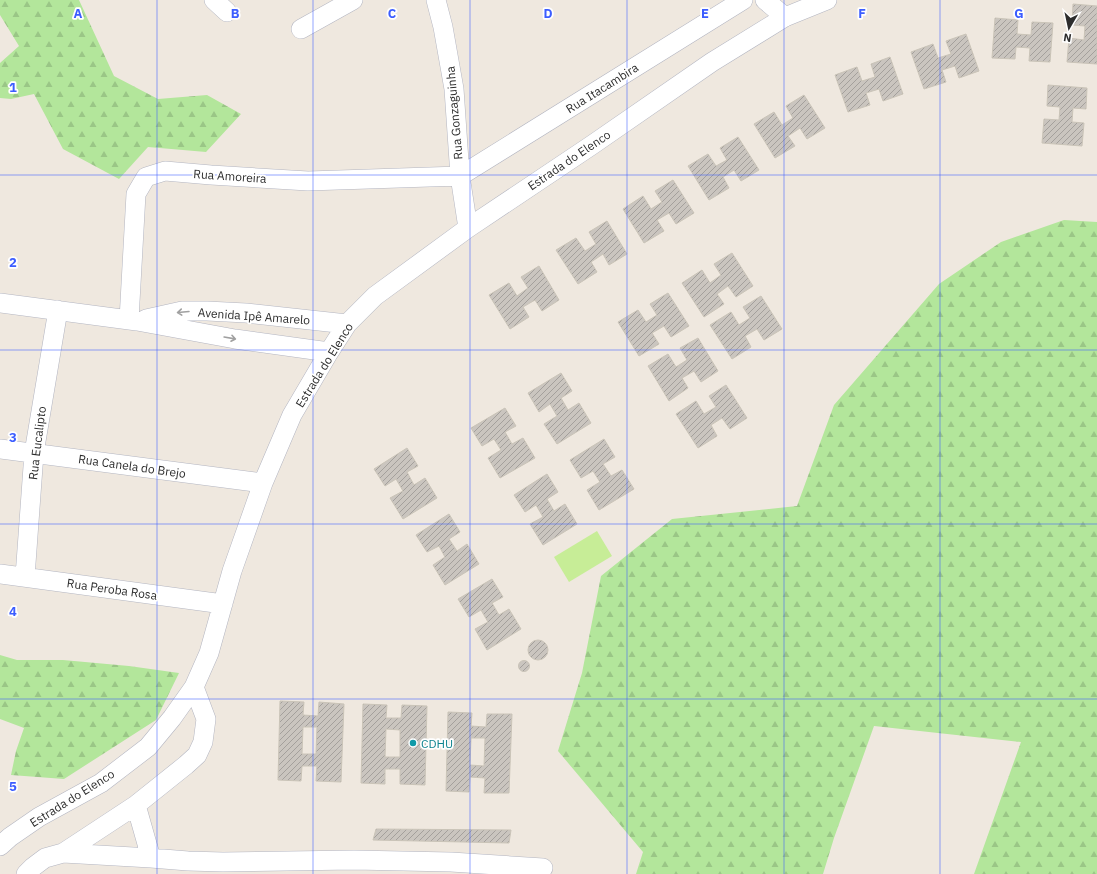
<svg xmlns="http://www.w3.org/2000/svg" width="1097" height="874" viewBox="0 0 1097 874" font-family="'IBM Plex Sans',sans-serif">
	<style>
		.forest { fill: url(#forest-firs) }
		.pitch { fill: #c7ed97 }
		.building { fill: url(#building-hatch); stroke: #cac4b8; fill-rule: evenodd }
		.lines { fill: none; stroke-linecap: round; stroke-linejoin: round }
		.minor-casing { stroke: #b3b5c1; stroke-width: 20 }
		.minor { stroke: #fff; stroke-width: 19 }
		.oneway { stroke: #a0a0a0 }
		.grid { fill: none; stroke: #3c5dff; stroke-width: 1; stroke-opacity: 0.55 }
		.culture-dot { fill: #0f9aa8; stroke: #fff; stroke-width: 1.5 }
		.labels { text-anchor: middle; dominant-baseline: central; stroke-width: 3.5; stroke-linejoin: round; paint-order: stroke }
		.street-label { font-size: 12px; fill: #2d2d2d; stroke: #fff }
		.culture-label { font-size: 12px; fill: #0d838f; stroke: #fff; text-anchor: start }
		.grid-label { font-size: 13px; text-anchor: middle; font-weight: bold; fill: #3c5dff; stroke: #fff; stroke-width: 3.5; stroke-linejoin: round; paint-order: stroke }
	</style>
	<defs>
		<pattern id="forest-firs" width="22" height="20" patternUnits="userSpaceOnUse"><rect width="22" height="20" fill="#b3e69b"/><path d="M5 1l3.5 6h-7zM16 11l3.5 6h-7z" fill="#9ac686"/></pattern>
		<pattern id="building-hatch" width="6" height="6" patternUnits="userSpaceOnUse"><rect width="6" height="6" fill="#cac5bf"/><path d="M-1 1l2-2M0 6l6-6M5 7l2-2" fill="none" stroke="#a4a09c"/></pattern>
	</defs>
	<rect width="100%" height="100%" fill="#efe8df"/>
	<path class="forest" d="M 0,0 L 79,0 L 114,76 L 158,99 L 207,95 L 241,114 L 206,152 L 148,147 L 119,179 L 63,149 L 34,94 L 11,99 L 0,98 L 0,63 L 19,46 L 0,15 Z
		M 1064,220 L 1097,222 L 1097,874 L 974,874 L 1021,742 L 874,726 L 834,838 L 823,874 L 636,874 L 643,852 L 558,751 L 582,673 L 601,576 L 672,519 L 797,506 L 834,405 L 939,284 L 1001,242 Z
		M 0,655 L 17,660 L 63,660 L 129,666 L 179,673 L 156,720 L 64,779 L 11,775 L 16,751 L 24,728 L 0,719 Z"/>
	<path class="pitch" d="M 597,531 L 612,556 L 569,582 L 554,557 Z"/>
	<path class="building" d="M 1073,4 L 1097,6 L 1097,64 L 1067,62 L 1069,38 L 1084,40 L 1085,26 L 1072,25 Z
		M 995,18 L 1018,20 L 1017,34 L 1031,35 L 1032,22 L 1053,23 L 1050,62 L 1029,61 L 1030,48 L 1016,47 L 1015,59 L 992,58 Z
		M 966,34 L 979,71 L 959,78 L 955,66 L 942,70 L 946,82 L 924,89 L 911,52 L 933,44 L 938,58 L 951,54 L 946,41 Z
		M 890,57 L 903,94 L 883,101 L 879,89 L 866,93 L 870,105 L 848,112 L 835,75 L 857,67 L 862,81 L 875,77 L 871,64 Z
		M 1048,85 L 1087,88 L 1086,109 L 1073,108 L 1072,122 L 1084,123 L 1082,146 L 1042,143 L 1044,119 L 1059,120 L 1060,107 L 1047,106 Z
		M 804,95 L 825,128 L 807,139 L 800,128 L 788,136 L 795,146 L 775,158 L 754,124 L 774,112 L 782,125 L 793,118 L 786,106 Z
		M 738,137 L 759,170 L 741,181 L 734,170 L 723,177 L 729,188 L 709,200 L 688,166 L 708,154 L 716,166 L 727,160 L 720,148 Z
		M 673,180 L 694,213 L 676,224 L 669,213 L 657,220 L 664,231 L 644,243 L 623,209 L 643,196 L 651,209 L 662,202 L 655,191 Z
		M 607,221 L 627,254 L 609,265 L 603,254 L 591,262 L 597,272 L 578,284 L 556,250 L 576,238 L 585,251 L 596,244 L 589,232 Z
		M 732,253 L 753,286 L 736,297 L 728,286 L 717,294 L 724,304 L 704,317 L 682,283 L 702,270 L 710,283 L 721,275 L 714,264 Z
		M 539,266 L 559,300 L 542,311 L 535,300 L 523,307 L 529,317 L 510,329 L 489,295 L 509,283 L 517,296 L 528,288 L 521,277 Z
		M 668,293 L 689,326 L 671,337 L 664,326 L 652,333 L 659,344 L 639,356 L 618,322 L 638,310 L 646,322 L 657,315 L 650,304 Z
		M 761,296 L 782,329 L 764,340 L 757,329 L 745,336 L 751,347 L 732,359 L 710,325 L 731,312 L 739,325 L 750,318 L 743,307 Z
		M 698,338 L 718,371 L 701,382 L 694,371 L 682,378 L 688,388 L 669,401 L 648,366 L 668,354 L 676,367 L 687,360 L 680,348 Z
		M 561,373 L 572,391 L 561,398 L 568,410 L 579,403 L 591,423 L 557,444 L 544,424 L 557,416 L 550,404 L 539,412 L 528,393 Z
		M 726,385 L 747,418 L 730,429 L 722,418 L 711,425 L 717,436 L 698,448 L 676,414 L 696,401 L 704,414 L 716,407 L 709,396 Z
		M 505,408 L 516,426 L 505,432 L 512,444 L 523,438 L 535,458 L 500,478 L 488,458 L 501,450 L 494,439 L 482,446 L 471,428 Z
		M 604,439 L 615,457 L 603,464 L 611,476 L 622,470 L 634,489 L 599,510 L 587,490 L 600,482 L 593,471 L 581,478 L 570,460 Z
		M 407,448 L 418,466 L 407,472 L 414,485 L 425,478 L 437,498 L 403,519 L 390,498 L 403,491 L 396,479 L 385,486 L 374,469 Z
		M 547,474 L 558,492 L 547,499 L 554,511 L 565,504 L 577,524 L 543,545 L 530,524 L 543,517 L 536,505 L 525,512 L 514,495 Z
		M 449,514 L 460,532 L 449,539 L 457,551 L 467,544 L 479,564 L 445,585 L 433,565 L 445,557 L 439,546 L 427,552 L 416,535 Z
		M 492,579 L 503,597 L 492,603 L 499,615 L 509,609 L 521,629 L 487,650 L 475,629 L 488,622 L 481,610 L 469,617 L 458,599 Z
		M528 650a10 10 0 1 1 20 0a10 10 0 1 1-20 0Z
		M518.5 666a5.5 5.5 0 1 1 11 0a5.5 5.5 0 1 1-11 0Z
		M 280,701 L 304,702 L 303,715 L 318,716 L 319,702 L 344,704 L 341,782 L 316,781 L 317,766 L 302,766 L 301,781 L 278,780 ZM 303,727 L 317,727 L 316,754 L 302,754 Z
		M 363,704 L 387,705 L 386,718 L 401,718 L 402,705 L 427,706 L 425,785 L 400,784 L 400,769 L 385,769 L 385,784 L 361,783 ZM 386,729 L 400,730 L 400,757 L 385,757 Z
		M 448,712 L 472,713 L 471,726 L 486,727 L 487,714 L 512,714 L 509,793 L 484,793 L 485,778 L 470,777 L 469,792 L 446,791 ZM 471,738 L 485,738 L 484,766 L 470,765 Z
		M 376,829 L 511,830 L 509,843 L 373,840 Z"/>
	<g class="lines">
		<g class="minor-casing">
			<path id="minor" d="M 214,0 L 227,12
				M 436,0 L 443,27 L 454,89 L 460,176 L 468,228
				M 765,0 L 785,17
				M 301,29 L 353,0
				M 0,303 L 137,321 L 235,339 L 329,352
				M 146,319 L 182,311 L 207,311 L 246,313 L 347,324
				M 129,320 L 136,194 L 146,177 L 165,171 L 211,175 L 308,181 L 460,176 L 743,0
				M 0,449 L 263,483
				M 0,574 L 223,604
				M 25,577 L 34,453 L 58,310
				M 136,805 L 151,858
				M 0,846 L 10,837 L 39,817 L 101,783 L 148,747 L 172,718 L 194,687 L 209,653 L 232,571 L 263,483 L 292,415 L 329,352 L 347,324 L 375,296 L 468,228 L 592,145 L 712,62 L 785,17 L 827,0
				M 63,853 L 151,858 L 188,861 L 223,862 L 354,860 L 451,862 L 543,868
				M 26,874 L 33,867 L 45,858 L 63,853 L 136,805 L 186,765 L 197,755 L 203,742 L 206,719 L 194,687"/>
		</g>
		<use href="#minor" class="minor"/>
	</g>
	<defs><path id="oneway-shaft" d="M-6 0H5M1.5-3L5.5 0L1.5 3" fill="none" stroke-width="1.6" stroke-linecap="round" stroke-linejoin="round"/></defs>
	<g class="oneway">
		<use href="#oneway-shaft" transform="translate(183 312) rotate(175)"/>
		<use href="#oneway-shaft" transform="translate(230 338) rotate(10)"/>
	</g>
	<path class="grid" d="M 157,0 L 157,874M 313,0 L 313,874M 470,0 L 470,874M 627,0 L 627,874M 784,0 L 784,874M 940,0 L 940,874M 0,175 L 1097,175M 0,350 L 1097,350M 0,524 L 1097,524M 0,699 L 1097,699"/>
	<circle class="culture-dot" cx="413" cy="743" r="4"/>
	<g class="labels">
		<g class="street-label">
			<text transform="translate(602 88) rotate(-32)">Rua Itacambira</text>
			<text transform="translate(454 113) rotate(-95)">Rua Gonzaguinha</text>
			<text transform="translate(569 160) rotate(-34)">Estrada do Elenco</text>
			<text transform="translate(230 176) rotate(4)">Rua Amoreira</text>
			<text transform="translate(254 316) rotate(4)">Avenida Ipê Amarelo</text>
			<text transform="translate(324 365) rotate(-58)">Estrada do Elenco</text>
			<text transform="translate(37 443) rotate(-83)">Rua Eucalipto</text>
			<text transform="translate(132 466) rotate(8)">Rua Canela do Brejo</text>
			<text transform="translate(112 589) rotate(8)">Rua Peroba Rosa</text>
			<text transform="translate(72 798) rotate(-32)">Estrada do Elenco</text>
		</g>
		<g class="culture-label">
			<text x="421" y="743">CDHU</text>
		</g>
	</g>
	<g class="grid-label">
		<text x="78" y="18">A</text>
		<text x="235" y="18">B</text>
		<text x="392" y="18">C</text>
		<text x="548" y="18">D</text>
		<text x="705" y="18">E</text>
		<text x="862" y="18">F</text>
		<text x="1019" y="18">G</text>
		<text x="13" y="92">1</text>
		<text x="13" y="267">2</text>
		<text x="13" y="442">3</text>
		<text x="13" y="616">4</text>
		<text x="13" y="791">5</text>
	</g>
	<g transform="translate(1069 28) rotate(189)" stroke="#ffffff" stroke-width="3" paint-order="stroke">
	<path d="M0-3L7 15L0 10L-7 15Z" fill="#2d2d2d"/>
	<text y="-6" font-size="11" font-weight="bold" text-anchor="middle" fill="#2d2d2d">N</text>
	</g>
</svg>
